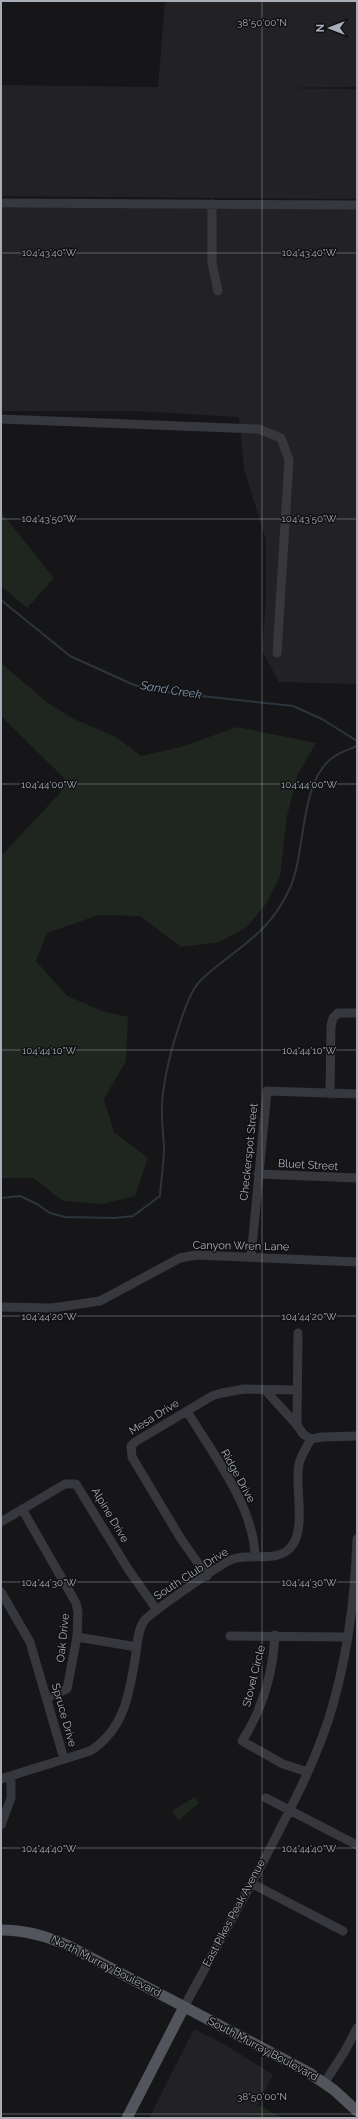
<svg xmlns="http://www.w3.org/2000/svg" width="358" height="2119" viewBox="0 0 358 2119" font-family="Raleway,sans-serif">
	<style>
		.built { fill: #222225 }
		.green { fill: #1e261f }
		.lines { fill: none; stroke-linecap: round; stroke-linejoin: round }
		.stream { stroke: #2c353c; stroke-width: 2 }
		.minor { stroke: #37383d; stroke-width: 9 }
		.major { stroke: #53555c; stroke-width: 11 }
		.ticks { fill: none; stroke: #a8adb8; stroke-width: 1; stroke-opacity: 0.45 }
		.labels { text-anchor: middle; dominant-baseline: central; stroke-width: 3; stroke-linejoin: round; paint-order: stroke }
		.street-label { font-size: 11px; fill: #a8adb8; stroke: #111113 }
		.water-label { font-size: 12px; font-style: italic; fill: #7f9bb3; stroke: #111113 }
		.ticks-label { font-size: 10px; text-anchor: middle; fill: #a8adb8; stroke: #111113; stroke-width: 3; stroke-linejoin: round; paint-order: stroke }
	</style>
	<rect width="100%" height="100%" fill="#161618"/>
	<path class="built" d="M 165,1 L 357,1 L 357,87 L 282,88 L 357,89 L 357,199 L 1,196 L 1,85 L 158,87 Z
		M 357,206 L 357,684 L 279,682 L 262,651 L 266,599 L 266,540 L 244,469 L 239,417 L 135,411 L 1,411 L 1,208 Z
		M 194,2029 L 226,2045 L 273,2075 L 251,2118 L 149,2118 Z"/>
	<path class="green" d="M 1,512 L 54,578 L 27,608 L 1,586 Z
		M 1,663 L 48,703 L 74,719 L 116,737 L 141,756 L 181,747 L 237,727 L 316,743 L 298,774 L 287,816 L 280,877 L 266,904 L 247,927 L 219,942 L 181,947 L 140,916 L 99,915 L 47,933 L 36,961 L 67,996 L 105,1012 L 128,1017 L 126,1061 L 104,1099 L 114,1132 L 148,1158 L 135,1196 L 103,1204 L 63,1201 L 33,1178 L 1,1178 L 1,856 L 60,793 L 64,778 L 1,716 Z
		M 195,1797 L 199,1803 L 179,1820 L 172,1811 Z
		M 258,2105 L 283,2118 L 251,2118 Z"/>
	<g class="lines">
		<path class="stream" d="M 1,600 L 70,656 L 134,685 L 166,692 L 293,706 L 322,719 L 357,741
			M 1,1198 L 20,1196 L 37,1204 L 50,1213 L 65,1217 L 115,1218 L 133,1216 L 160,1196 C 161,1180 164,1163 164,1147 C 163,1129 160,1112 163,1093 C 166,1068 173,1043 181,1020 C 186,1006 191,990 201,980 C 236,947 267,937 289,890 C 307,854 298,779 335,756 C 341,752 350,749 357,746"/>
		<path class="minor" d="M 1,203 L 357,205
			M 212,204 L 212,263 L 218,291
			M 1,419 L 259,429 L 281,438 L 289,460 L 277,653
			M 330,1094 L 331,1026 L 333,1018 L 338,1013 L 357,1013
			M 258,1174 L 357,1178
			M 251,1257 L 267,1091 L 357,1094
			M 1,1307 L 52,1308 L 100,1301 L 180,1258 L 196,1255 L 357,1262
			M 266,1391 L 297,1425
			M 187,1411 C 212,1453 254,1506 255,1556
			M 311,1439 L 322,1437 L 357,1436
			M 22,1509 L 76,1603 L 78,1612 L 77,1637 L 67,1689 L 47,1698
			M 1,1522 L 65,1484 L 76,1484 L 128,1569 L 157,1610
			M 207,1576 L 181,1539 L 132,1457 L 131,1446 L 135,1442 L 212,1396 L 222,1393 L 244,1389 L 297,1390
			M 1,1592 L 30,1642 L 64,1759
			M 275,1635 C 273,1673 262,1710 242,1741 L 283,1764 L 308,1772
			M 230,1636 L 348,1637
			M 77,1637 L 137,1647
			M 1,1779 L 90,1751 C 125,1729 130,1691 136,1653 C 137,1643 138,1630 144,1621 C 150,1613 223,1562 233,1559 C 251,1553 278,1563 291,1547 C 307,1529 294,1486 299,1464 C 301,1455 307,1447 311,1439 L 303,1434 L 297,1425 L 298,1333
			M 266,1798 L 357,1845
			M 1,1825 L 11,1798 L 11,1776
			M 251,1883 L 343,1931
			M 184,2007 C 211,1957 238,1907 265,1858 C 289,1812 313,1767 329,1718 C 347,1660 355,1600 357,1539
			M 325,2082 L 345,2051 L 357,2028"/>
		<path class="major" d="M 1,1930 C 25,1930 47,1936 69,1946 L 308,2072 L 334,2090 L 357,2111
			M 127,2118 L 184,2007"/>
	</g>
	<path class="ticks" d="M 262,1 L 262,2118M 1,253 L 357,253M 1,519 L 357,519M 1,784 L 357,784M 1,1050 L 357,1050M 1,1316 L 357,1316M 1,1582 L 357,1582M 1,1848 L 357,1848M 1,2114 L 357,2114"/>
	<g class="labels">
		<g class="street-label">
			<text transform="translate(249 1152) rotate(-84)">Checkerspot Street</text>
			<text transform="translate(308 1165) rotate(3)">Bluet Street</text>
			<text transform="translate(241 1246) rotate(1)">Canyon Wren Lane</text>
			<text transform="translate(154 1417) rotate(-32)">Mesa Drive</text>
			<text transform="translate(238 1476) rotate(61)">Ridge Drive</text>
			<text transform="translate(110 1515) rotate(59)">Alpine Drive</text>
			<text transform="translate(191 1574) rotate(-33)">South Club Drive</text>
			<text transform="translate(63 1638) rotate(-84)">Oak Drive</text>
			<text transform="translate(254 1676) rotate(-76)">Stovel Circle</text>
			<text transform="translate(64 1715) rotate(74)">Spruce Drive</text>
			<text transform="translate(234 1913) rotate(-62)">East Pikes Peak Avenue</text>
			<text transform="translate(106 1966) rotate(27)">North Murray Boulevard</text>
			<text transform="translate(263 2049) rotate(28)">South Murray Boulevard</text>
		</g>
		<g class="water-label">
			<text transform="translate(171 690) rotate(9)">Sand Creek</text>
		</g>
	</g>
	<g class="ticks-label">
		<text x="262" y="26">38°50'00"N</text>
		<text x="309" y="256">104°43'40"W</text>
		<text x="49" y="256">104°43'40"W</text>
		<text x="49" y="522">104°43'50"W</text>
		<text x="309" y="522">104°43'50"W</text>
		<text x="49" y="788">104°44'00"W</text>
		<text x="309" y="788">104°44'00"W</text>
		<text x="49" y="1054">104°44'10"W</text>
		<text x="309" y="1054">104°44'10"W</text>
		<text x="49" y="1320">104°44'20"W</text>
		<text x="309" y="1320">104°44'20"W</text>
		<text x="49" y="1586">104°44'30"W</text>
		<text x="309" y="1586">104°44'30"W</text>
		<text x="49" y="1852">104°44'40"W</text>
		<text x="309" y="1852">104°44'40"W</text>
		<text x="262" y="2100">38°50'00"N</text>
	</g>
	<rect width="358" height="2119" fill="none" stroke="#a8adb8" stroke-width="4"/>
	<g transform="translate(330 28) rotate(270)" stroke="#111113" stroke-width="3" paint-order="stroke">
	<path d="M0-3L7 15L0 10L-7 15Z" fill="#a8adb8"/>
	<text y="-6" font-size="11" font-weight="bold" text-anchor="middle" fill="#a8adb8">N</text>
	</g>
</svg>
